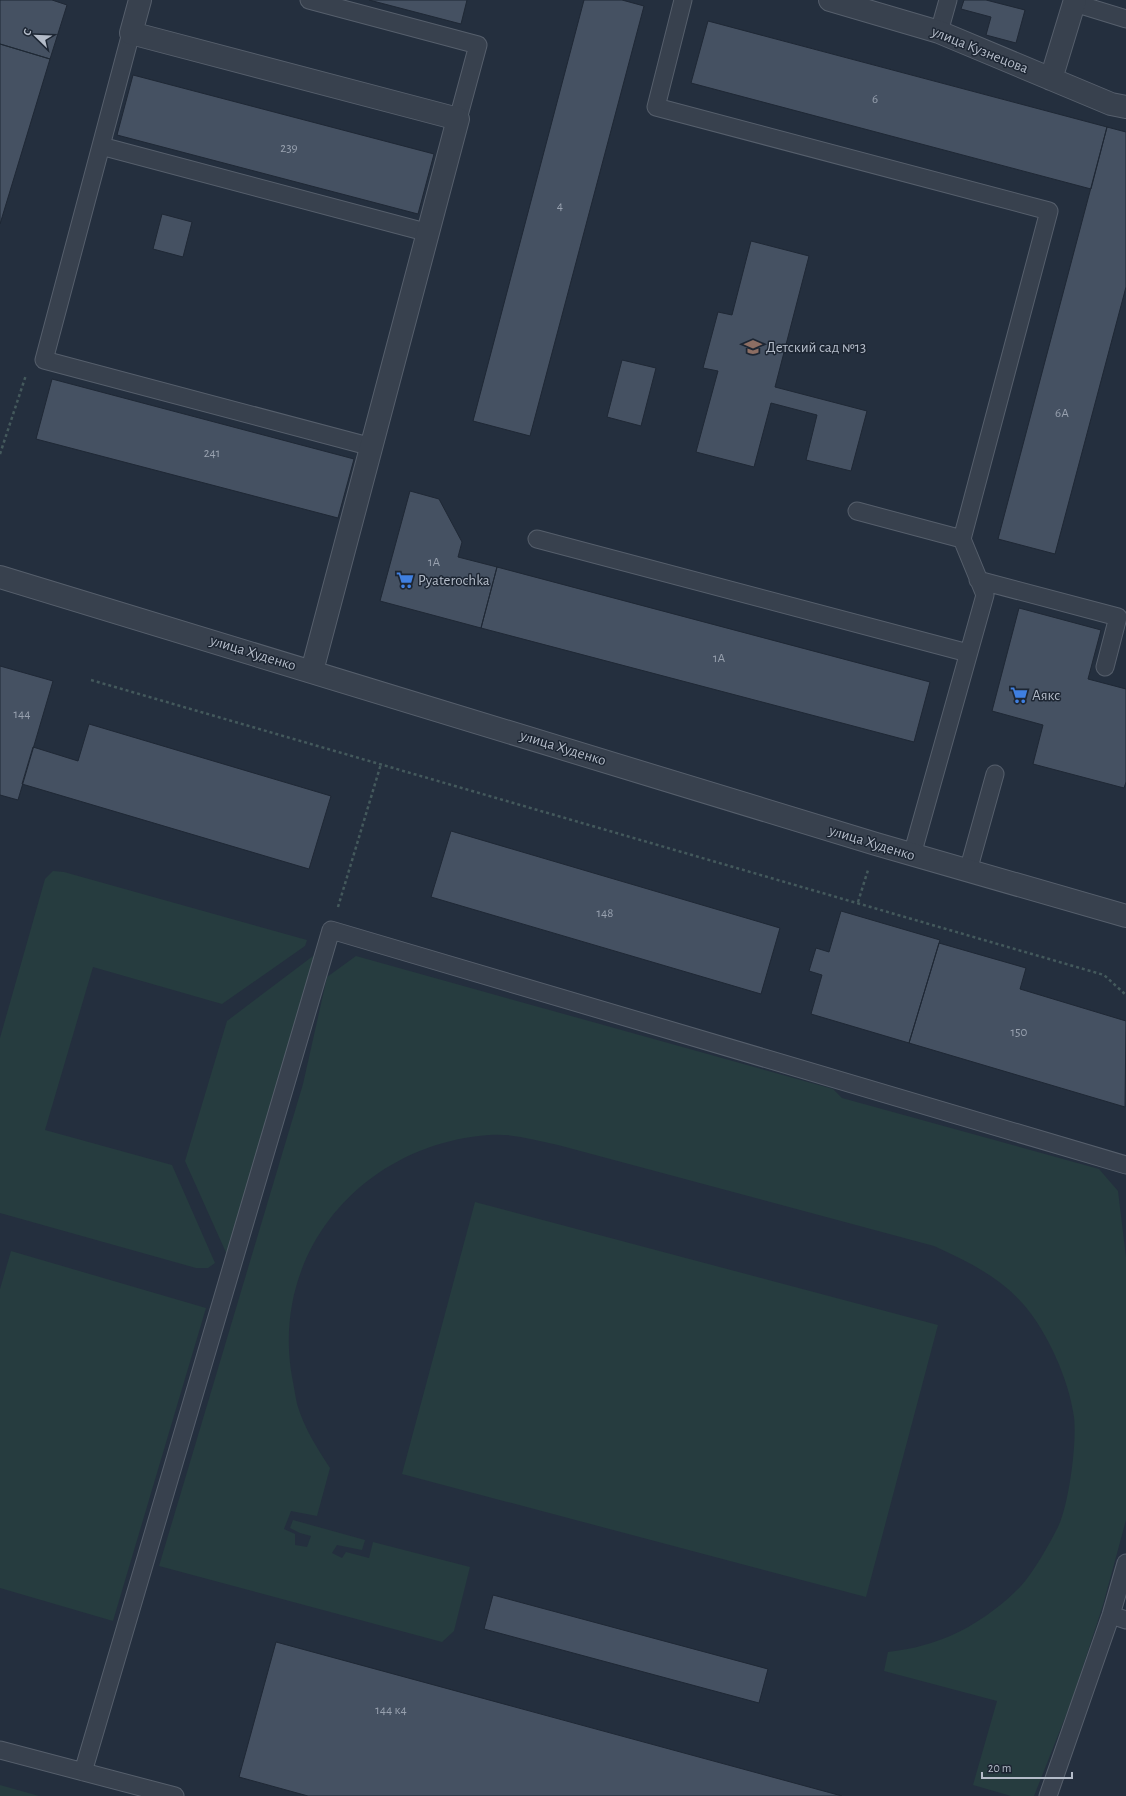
<svg xmlns="http://www.w3.org/2000/svg" width="1126" height="1796" viewBox="0 0 1126 1796" font-family="'Alegreya Sans',sans-serif">
	<style>
		.green { fill: #263c3f }
		.building { fill: #455162; stroke: #1f2835 }
		.lines { fill: none; stroke-linecap: round; stroke-linejoin: round }
		.service-casing { stroke: #565f6c; stroke-width: 19 }
		.minor-casing { stroke: #565f6c; stroke-width: 24 }
		.path { stroke: #44595c; stroke-width: 2.5; stroke-dasharray: 3 3; stroke-linecap: butt }
		.service { stroke: #38414e; stroke-width: 17 }
		.minor { stroke: #38414e; stroke-width: 22 }
		.labels { text-anchor: middle; dominant-baseline: central; stroke-width: 3; stroke-linejoin: round; paint-order: stroke }
		.number-label { font-size: 13px; fill: #98a1af }
		.street-label { font-size: 15px; fill: #b4bcc9; stroke: #1d2633 }
		.poi-label { font-size: 15px; fill: #b4bcc9; stroke: #1d2633; text-anchor: start }
	</style>
	<rect width="100%" height="100%" fill="#242f3e"/>
	<path class="green" d="M 53,871 L 64,872 L 307,940 L 305,946 L 222,1004 L 93,967 L 45,1130 L 172,1165 L 215,1263 L 208,1268 L 196,1268 L 0,1213 L 0,1038 L 45,879 Z
		M 313,956 L 319,959 L 228,1257 L 185,1161 L 227,1021 Z
		M 356,956 L 833,1089 L 842,1098 L 1099,1169 L 1118,1191 L 1126,1257 L 1126,1520 L 1103,1605 L 1072,1700 L 1034,1796 L 1011,1796 L 973,1785 L 997,1701 L 884,1671 L 888,1652 C 900,1650 912,1649 924,1645 C 960,1636 995,1613 1021,1586 C 1034,1571 1049,1545 1058,1527 C 1069,1504 1077,1443 1074,1417 C 1069,1380 1048,1333 1024,1305 C 1000,1277 967,1261 934,1246 L 558,1145 C 535,1140 512,1133 489,1135 C 364,1144 270,1251 292,1377 C 294,1386 295,1395 297,1404 C 304,1428 317,1448 330,1468 L 317,1516 L 291,1511 L 284,1529 L 295,1534 L 295,1545 L 307,1547 L 311,1536 L 300,1533 L 290,1528 L 293,1520 L 365,1540 L 362,1550 L 337,1545 L 332,1553 L 342,1558 L 346,1552 L 369,1558 L 373,1542 L 470,1567 L 454,1631 L 442,1642 L 159,1566 L 303,1084 L 327,977 Z
		M 475,1202 L 938,1325 L 866,1597 L 402,1474 Z
		M 11,1251 L 206,1308 L 113,1621 L 0,1588 L 0,1289 Z
		M 0,1785 L 39,1796 L 0,1796 Z"/>
	<path class="building" d="M 0,0 L 52,0 L 67,5 L 50,59 L 0,44 Z
		M 369,0 L 467,0 L 461,24 Z
		M 584,0 L 622,0 L 644,6 L 530,436 L 473,421 Z
		M 964,0 L 986,0 L 1025,10 L 1016,43 L 986,35 L 991,17 L 961,9 Z
		M 708,21 L 1107,127 L 1091,189 L 691,83 Z
		M 0,44 L 50,59 L 0,224 Z
		M 133,75 L 434,154 L 418,214 L 117,135 Z
		M 1107,127 L 1126,132 L 1126,287 L 1055,554 L 998,539 Z
		M 162,214 L 192,222 L 183,257 L 153,249 Z
		M 751,241 L 809,256 L 775,387 L 867,411 L 851,471 L 806,460 L 817,415 L 771,403 L 754,467 L 696,452 L 718,371 L 703,368 L 718,312 L 732,315 Z
		M 622,360 L 656,368 L 641,426 L 607,417 Z
		M 52,379 L 354,459 L 338,518 L 36,439 Z
		M 410,491 L 439,499 L 462,542 L 458,557 L 497,567 L 481,628 L 380,601 Z
		M 497,567 L 930,682 L 914,742 L 481,628 Z
		M 1019,608 L 1101,630 L 1088,679 L 1126,689 L 1126,782 L 1124,788 L 1033,764 L 1043,725 L 992,711 Z
		M 0,666 L 53,681 L 18,800 L 0,795 Z
		M 89,724 L 331,796 L 309,869 L 22,784 L 33,747 L 78,761 Z
		M 451,831 L 780,928 L 761,994 L 431,897 Z
		M 841,911 L 940,940 L 909,1043 L 811,1014 L 822,975 L 809,971 L 816,948 L 829,952 Z
		M 939,943 L 1026,968 L 1020,989 L 1126,1021 L 1125,1107 L 909,1043 Z
		M 493,1595 L 768,1669 L 759,1703 L 484,1629 Z
		M 276,1642 L 842,1796 L 308,1796 L 239,1777 Z"/>
	<g class="lines">
		<g class="service-casing">
			<path id="service" d="M 309,0 L 478,45 L 458,119
				M 683,0 L 656,107 L 1049,211 L 962,539 L 985,595 L 912,855
				M 1074,3 L 1126,19
				M 939,32 L 948,0
				M 131,33 L 44,360 L 372,447
				M 101,146 L 429,233
				M 857,511 L 962,539
				M 537,539 L 968,653
				M 978,580 L 1118,617 L 1105,667
				M 968,871 L 995,774
				M 1111,1615 L 1126,1620
				M 0,1750 L 175,1796
				M 83,1772 L 331,930 L 1126,1165
				M 1048,1796 L 1111,1615 L 1126,1563"/>
		</g>
		<g class="minor-casing">
			<path id="minor" d="M 140,0 L 131,33 L 458,119 L 312,671
				M 830,0 L 939,32 L 1111,104 L 1126,107
				M 1051,79 L 1075,0
				M 0,577 L 876,844 L 1126,916"/>
		</g>
		<path class="path" d="M 0,454 L 26,375
			M 91,680 L 1104,975 L 1126,995
			M 858,902 L 868,870
			M 338,907 L 381,764"/>
		<use href="#service" class="service"/>
		<use href="#minor" class="minor"/>
	</g>
	<defs>
		<g id="school-bare" transform="scale(1.38)"><path d="M0-5L7-2L0 1L-7-2ZM-4 1L0 2.5L4 1V4Q0 6-4 4Z" fill="#8d6e63" stroke="#1d2633" stroke-width="2.5" paint-order="stroke"/></g>
		<g id="supermarket-bare" transform="scale(1.38)"><path d="M-6-5.5h2.5l.6 2H6L4.5 2H-2.5L-4.4-4H-6ZM-1.5 3.2a1.3 1.3 0 1 0 .1 0ZM3 3.2a1.3 1.3 0 1 0 .1 0Z" fill="#3f7fe0" stroke="#1d2633" stroke-width="2.5" paint-order="stroke"/></g>
	</defs>
	<g fill-rule="evenodd">
		<use href="#school-bare" x="753" y="347"/>
		<use href="#supermarket-bare" x="405" y="580"/>
		<use href="#supermarket-bare" x="1019" y="695"/>
	</g>
	<g class="labels">
		<g class="number-label">
			<text x="875" y="99">6</text>
			<text x="289" y="148">239</text>
			<text x="560" y="206">4</text>
			<text x="1062" y="413">6А</text>
			<text x="212" y="453">241</text>
			<text x="434" y="562">1А</text>
			<text x="719" y="658">1А</text>
			<text x="22" y="714">144</text>
			<text x="605" y="913">148</text>
			<text x="1019" y="1032">150</text>
			<text x="391" y="1710">144 к4</text>
		</g>
		<g class="street-label">
			<text transform="translate(980 50) rotate(22)">улица Кузнецова</text>
			<text transform="translate(253 653) rotate(17)">улица Худенко</text>
			<text transform="translate(563 748) rotate(17)">улица Худенко</text>
			<text transform="translate(872 843) rotate(17)">улица Худенко</text>
		</g>
		<g class="poi-label">
			<text x="766" y="347">Детский сад №13</text>
			<text x="418" y="580">Pyaterochka</text>
			<text x="1032" y="695">Аякс</text>
		</g>
	</g>
	<g transform="translate(36 36) rotate(293)" stroke="#1d2633" stroke-width="3" paint-order="stroke">
	<path d="M0-3L7 15L0 10L-7 15Z" fill="#b4bcc9"/>
	<text y="-6" font-size="11" font-weight="bold" text-anchor="middle" fill="#b4bcc9">С</text>
	</g>
	<path d="M982 1772v6h90v-6" fill="none" stroke="#b4bcc9" stroke-width="2"/>
	<text x="988" y="1772" font-size="12" fill="#b4bcc9" stroke="#1d2633" stroke-width="3" paint-order="stroke">20 m</text>
</svg>
